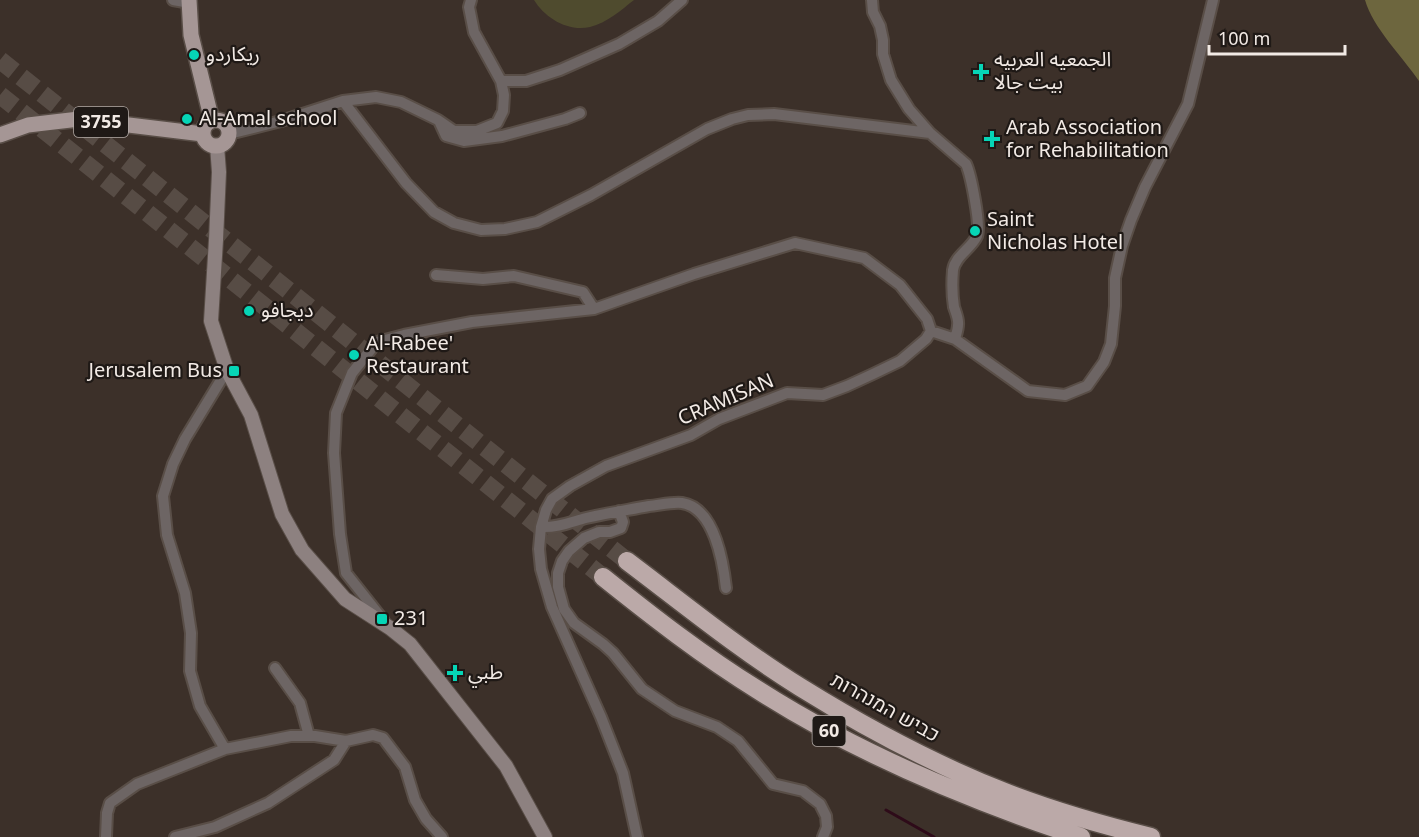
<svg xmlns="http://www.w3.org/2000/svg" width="1419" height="837" viewBox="0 0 1419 837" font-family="Georgia,'Noto Sans Arabic',Heebo,serif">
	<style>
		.green { fill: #4f4b2e }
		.forest { fill: #6d663e }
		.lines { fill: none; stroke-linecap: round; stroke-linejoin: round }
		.stream { stroke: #2e0b19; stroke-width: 3 }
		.highway-tunnel { stroke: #574c45; stroke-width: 18; stroke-dasharray: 18 9; stroke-linecap: butt }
		.street-casing { stroke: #594e47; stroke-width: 14 }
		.secondary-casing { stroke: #594e47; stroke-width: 16 }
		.primary-casing { stroke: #594e47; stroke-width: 18 }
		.highway-casing { stroke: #594e47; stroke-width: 21 }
		.street { stroke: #6d6564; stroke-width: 10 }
		.secondary { stroke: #8d8180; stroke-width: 14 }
		.primary { stroke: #a59695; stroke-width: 15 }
		.highway { stroke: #bba9a8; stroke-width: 18 }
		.poi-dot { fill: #06d5b6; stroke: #1f1916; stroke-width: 2 }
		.labels { text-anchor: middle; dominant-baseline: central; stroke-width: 4.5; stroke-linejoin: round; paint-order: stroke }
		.shield { fill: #1f1916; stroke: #b3aba7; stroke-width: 1.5 }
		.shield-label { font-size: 18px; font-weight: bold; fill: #f2eae5 }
		.poi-label { font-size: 20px; fill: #f2eae5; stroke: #1f1916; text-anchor: start }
		.street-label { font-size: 20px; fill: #f2eae5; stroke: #1f1916 }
	</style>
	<rect width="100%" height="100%" fill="#3c3029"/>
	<path class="green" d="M 534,0 L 634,0 C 621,10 607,23 590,27 C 568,32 545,18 534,0 Z"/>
	<path class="forest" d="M 1365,0 L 1419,0 L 1419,81 C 1402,56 1373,28 1365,0 Z"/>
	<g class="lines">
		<path class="stream" d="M 886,810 L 934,837"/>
		<path class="highway-tunnel" d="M 0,60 L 627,561
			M 0,95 L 603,577"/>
		<g class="street-casing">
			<path id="street" d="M 173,0 L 190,3
				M 872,0 L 873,12 L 880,26 L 883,40 L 883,54 L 891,80 L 909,109 L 930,133 L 966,164 C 971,175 981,225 977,236 C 971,249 955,256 953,270 C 952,282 952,295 954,307 C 956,313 959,320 958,325 C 958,329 956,335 955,339
				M 501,81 L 526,81 L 560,70 L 619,44 L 658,21 L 682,0
				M 343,101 L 406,183 L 434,212 L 454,223 L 481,230 L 505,229 L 537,222 L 591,195 L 707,129 L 732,119 L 748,115 L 774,114 L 930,133
				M 440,123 L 446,136 L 464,141 L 502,136 L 565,119 L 580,113
				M 229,134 L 281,121 L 343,101 L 376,97 L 401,102 L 438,120 L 454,131 L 477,131 L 497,123 L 503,111 L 504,95 L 501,81 L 474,32 L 469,7 L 471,0
				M 436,275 L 483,279 L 514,276 L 583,292 L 594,309
				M 619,511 L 623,522 L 621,528 L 610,532 L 599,532 L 584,538 L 569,551 L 562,561 L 558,573 L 558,587 L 564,609 L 574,623 L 603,644 L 613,653 L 642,689 L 675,711 L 717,727 L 738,741 L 773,784 L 803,791 L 820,804 L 826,816 L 827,827 L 823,837
				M 541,527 C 557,528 571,522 586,518 C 607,513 628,510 649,506 C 660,505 671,502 682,503 C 714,508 723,561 726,588
				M 384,621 L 346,573 L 340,534 L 334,453 L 336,413 L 352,373 L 377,342 L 404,335 L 472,322 L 594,309 L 694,274 L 795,243 L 864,258 L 900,285 L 927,319 L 931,331
				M 275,668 L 300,703 L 309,736
				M 225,749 L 200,706 L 190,671 L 191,633 L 185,593 L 167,535 L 163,496 L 173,464 L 185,439 L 227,370
				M 106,837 L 107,813 L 110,803 L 137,784 L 225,749 L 291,736 L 315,736 L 346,741 L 373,735 L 383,738 L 405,767 L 415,800 L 426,819 L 442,837
				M 175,837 L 215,827 L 268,803 L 334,760 L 346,741
				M 637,837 L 623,773 L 601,717 L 552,607 L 541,569 L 539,549 L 541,527 L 546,510 L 552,499 L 570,486 L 606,466 L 691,435 L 719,419 L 787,393 L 823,395 L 847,386 L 873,374 L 900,361 L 926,339 L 931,331 L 955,339 L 1028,391 L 1065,395 L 1087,386 L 1104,362 L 1111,344 L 1115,306 L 1115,278 L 1122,246 L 1131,220 L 1145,187 L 1188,104 L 1213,0"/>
		</g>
		<g class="secondary-casing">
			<path id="secondary" d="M 217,146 L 219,172 L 216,240 L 211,321 L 227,370 L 251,415 L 282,514 L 302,550 L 345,599 L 390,628 L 410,644 L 506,766 L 545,837"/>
		</g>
		<g class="primary-casing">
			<path id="primary" d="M 189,0 L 191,35 L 212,121
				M203 133a13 13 0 1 1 26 0a13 13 0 1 1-26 0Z
				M 0,135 L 28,125 L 79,119 L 203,134"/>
		</g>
		<g class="highway-casing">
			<path id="highway" d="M 627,561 C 684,604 739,649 800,687 C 866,728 935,765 1007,793 C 1054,811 1102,825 1151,837
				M 603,577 C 653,617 703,656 758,690 C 858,754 969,800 1081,837"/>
		</g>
		<use href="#street" class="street"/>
		<use href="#secondary" class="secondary"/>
		<use href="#primary" class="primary"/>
		<use href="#highway" class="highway"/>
	</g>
	<g class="poi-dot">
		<circle cx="194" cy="55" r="6"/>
		<path d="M978 63h6v6h6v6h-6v6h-6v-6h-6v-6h6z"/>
		<circle cx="187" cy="119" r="6"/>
		<path d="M989 130h6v6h6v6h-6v6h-6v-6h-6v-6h6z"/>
		<circle cx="975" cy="231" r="6"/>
		<circle cx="249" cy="311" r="6"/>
		<circle cx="354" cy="355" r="6"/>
		<rect x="228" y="365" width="12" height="12" rx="3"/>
		<rect x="376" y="613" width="12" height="12" rx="3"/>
		<path d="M452 664h6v6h6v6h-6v6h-6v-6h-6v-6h6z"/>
	</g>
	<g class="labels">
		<g class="shield">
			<rect x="74" y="107" width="54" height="30" rx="4.5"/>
			<rect x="812.5" y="716" width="33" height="30" rx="4.5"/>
		</g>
		<g class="shield-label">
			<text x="101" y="122">3755</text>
			<text x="829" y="731">60</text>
		</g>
		<g class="poi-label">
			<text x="206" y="55">ريكاردو</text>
			<text x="994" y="60">الجمعيه العربيه<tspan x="994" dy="23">بيت جالا</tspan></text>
			<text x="199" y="119">Al-Amal school</text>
			<text x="1006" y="128">Arab Association<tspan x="1006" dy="23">for Rehabilitation</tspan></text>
			<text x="987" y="220">Saint<tspan x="987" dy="23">Nicholas Hotel</tspan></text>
			<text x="261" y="311">ديجافو</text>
			<text x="366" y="344">Al-Rabee'<tspan x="366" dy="23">Restaurant</tspan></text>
			<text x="222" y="371" text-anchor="end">Jerusalem Bus</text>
			<text x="394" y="619">231</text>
			<text x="468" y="673">طبي</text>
		</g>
		<g class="street-label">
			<text transform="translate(726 400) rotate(-23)">CRAMISAN</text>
			<text transform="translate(885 708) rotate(29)">כביש המנהרות</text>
		</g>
	</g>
	<path d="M1209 45v9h136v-9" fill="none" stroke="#f2eae5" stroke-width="3"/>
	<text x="1218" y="45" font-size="18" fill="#f2eae5" stroke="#1f1916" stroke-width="4.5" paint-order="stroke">100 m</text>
</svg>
